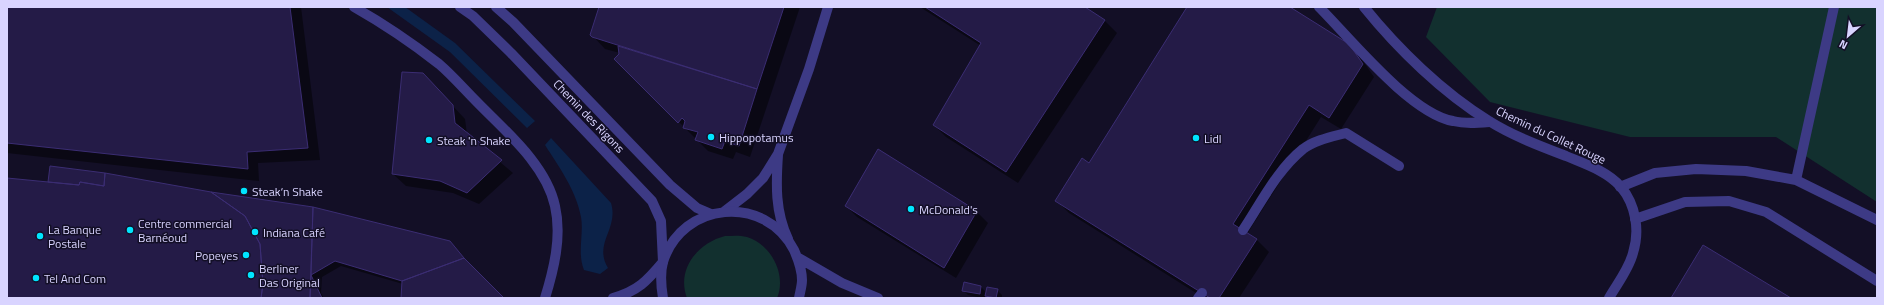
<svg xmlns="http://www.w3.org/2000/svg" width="1884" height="305" viewBox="0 0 1884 305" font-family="'Titillium Web',sans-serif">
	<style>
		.green { fill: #12302f }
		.water { fill: #0c2248 }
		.shadow { fill: #0007 }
		.building { fill: #241b47; stroke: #3b2d73 }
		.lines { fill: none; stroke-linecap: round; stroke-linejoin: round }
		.lane { stroke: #3d3a85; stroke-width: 10 }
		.street { stroke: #3d3a85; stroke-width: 10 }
		.poi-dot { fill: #00e5ff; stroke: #130f26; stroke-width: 1.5 }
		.labels { text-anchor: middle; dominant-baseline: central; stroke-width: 3; stroke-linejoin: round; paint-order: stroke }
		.street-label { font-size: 12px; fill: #d9d4ff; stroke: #130f26 }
		.poi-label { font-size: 12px; fill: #d9d4ff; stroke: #130f26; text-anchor: start }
	</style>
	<rect width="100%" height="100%" fill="#130f26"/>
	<path class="green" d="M 1437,7 L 1877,7 L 1877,202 L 1776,137 L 1630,137 L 1490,102 L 1426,37 Z
		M 725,236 C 732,236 739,235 747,237 C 771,244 787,275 777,298 L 687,298 C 676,269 698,243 725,236 Z"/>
	<path class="water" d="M 387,7 L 405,7 L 455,43 L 535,121 L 527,128 L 450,52 Z
		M 551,138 L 611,203 C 619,229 593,243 608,268 L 600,274 L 584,270 C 577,253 584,234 581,217 C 576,190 559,167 545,145 Z"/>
	<path class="shadow" d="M 7,7 L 301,7 L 320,160 L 258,163 L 259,181 L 7,153 Z
		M 600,7 L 800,7 L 750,157 L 736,152 L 733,159 L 708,151 L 616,59 L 620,53 L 605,49 L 591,34 Z
		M 920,7 L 1083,7 L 1105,21 L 1117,33 L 1018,183 L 946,137 L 934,125 L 981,46 Z
		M 1188,7 L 1288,7 L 1349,45 L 1361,58 L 1374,77 L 1341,129 L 1321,117 L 1247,234 L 1256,239 L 1269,252 L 1239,298 L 1204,298 L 1069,213 L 1057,201 L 1089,164 Z
		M 435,87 L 465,119 L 467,134 L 513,173 L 479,204 L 453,193 L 406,186 L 393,174 Z
		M 7,179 L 49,183 L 210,193 L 312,208 L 469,264 L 503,298 L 402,298 L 403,284 L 341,266 L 322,277 L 321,293 L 324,298 L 7,298 Z
		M 846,206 L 977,212 L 988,223 L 956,278 L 857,217 Z
		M 981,287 L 987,293 L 997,290 L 1002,295 L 1002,298 L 989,298 L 985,294 L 985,298 L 982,298 L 968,295 L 963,290 Z"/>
	<path class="building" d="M 7,7 L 290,7 L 308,148 L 247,152 L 248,169 L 7,143 Z
		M 599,7 L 784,7 L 757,89 L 592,37 L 590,35 Z
		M 925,7 L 1085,7 L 1105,20 L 1006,172 L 933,125 L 981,43 Z
		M 1187,7 L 1290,7 L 1349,44 L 1363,64 L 1329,118 L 1309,105 L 1233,224 L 1257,239 L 1219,298 L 1210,298 L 1055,201 L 1082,158 L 1089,163 Z
		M 618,46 L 757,89 L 739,146 L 725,141 L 722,149 L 695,140 L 698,132 L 683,128 L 685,121 L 682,118 L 678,123 L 614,59 L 619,54 Z
		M 402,72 L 423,73 L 453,105 L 455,123 L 502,160 L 467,193 L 440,181 L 392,174 Z
		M 878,149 L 977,211 L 944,268 L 845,206 Z
		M 50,166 L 105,173 L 104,186 L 80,182 L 79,185 L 48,182 Z
		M 105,173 L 211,192 L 245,216 L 260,244 L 263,284 L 261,298 L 7,298 L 7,178 L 79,185 L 80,182 L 104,186 Z
		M 211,192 L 313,207 L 310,298 L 261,298 L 263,284 L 260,244 L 245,216 Z
		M 313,207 L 450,241 L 464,258 L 402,281 L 335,261 L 311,275 Z
		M 1703,245 L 1791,298 L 1671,298 Z
		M 464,258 L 504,298 L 401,298 L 402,281 Z
		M 311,275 L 322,298 L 310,298 Z
		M 964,282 L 981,286 L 980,294 L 962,291 Z
		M 987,287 L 998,289 L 996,298 L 985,296 Z"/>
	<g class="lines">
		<path class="lane" d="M 354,7 C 384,24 412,43 439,64 C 452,75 464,89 476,101 C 504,130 546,164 555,206 C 562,236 554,269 545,298
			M 1319,7 C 1351,39 1410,113 1453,121 C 1465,124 1477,123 1490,122
			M 778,155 C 776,184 775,212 788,239
			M 1796,180 L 1834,7
			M 1620,187 L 1655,173 L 1696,169 L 1746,171 L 1796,180 L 1877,220
			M 725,211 L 747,194 L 763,178 L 778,154 L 809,69 L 828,7
			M 1635,219 L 1685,202 L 1729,201 L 1766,212 L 1877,281
			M 1243,230 C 1261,203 1277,170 1303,149 C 1315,140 1331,137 1346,133 L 1399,166
			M 613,298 C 638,291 647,281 663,262
			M 1198,298 L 1202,293"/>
		<path class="street" d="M 460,7 L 473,16 L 511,53 L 652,201 L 661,221 L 663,262
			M 496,7 L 513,22 L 670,185 L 697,208 L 711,214
			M 1364,7 C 1398,49 1443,93 1489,121 C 1513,136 1540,146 1566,156 C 1585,164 1607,171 1621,187 C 1636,205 1640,231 1633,253 C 1629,269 1617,284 1609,298
			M 797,257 L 842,283 L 878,298
			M 663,298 C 661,286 660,273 663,262 C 682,201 765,194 794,250 C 798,259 802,270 802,280 C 802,286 800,292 799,298"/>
	</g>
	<g class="poi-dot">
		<circle cx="711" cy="137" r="4"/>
		<circle cx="1196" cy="138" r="4"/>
		<circle cx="429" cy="140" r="4"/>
		<circle cx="244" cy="191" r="4"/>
		<circle cx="911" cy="209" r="4"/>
		<circle cx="130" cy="230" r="4"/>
		<circle cx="255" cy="232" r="4"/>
		<circle cx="40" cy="236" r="4"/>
		<circle cx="246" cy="255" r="4"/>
		<circle cx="251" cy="275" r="4"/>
		<circle cx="36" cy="278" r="4"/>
	</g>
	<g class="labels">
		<g class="street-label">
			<text transform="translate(589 116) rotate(46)">Chemin des Rigons</text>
			<text transform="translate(1551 135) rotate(25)">Chemin du Collet Rouge</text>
		</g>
		<g class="poi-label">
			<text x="719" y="137">Hippopotamus</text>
			<text x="1204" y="138">Lidl</text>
			<text x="437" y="140">Steak 'n Shake</text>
			<text x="252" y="191">Steak‘n Shake</text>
			<text x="919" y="209">McDonald's</text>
			<text x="138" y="223">Centre commercial<tspan x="138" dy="14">Barnéoud</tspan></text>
			<text x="48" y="229">La Banque<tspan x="48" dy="14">Postale</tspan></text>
			<text x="263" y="232">Indiana Café</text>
			<text x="238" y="255" text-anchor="end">Popeyes</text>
			<text x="259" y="268">Berliner<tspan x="259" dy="14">Das Original</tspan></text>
			<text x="44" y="278">Tel And Com</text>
		</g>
	</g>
	<rect width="1884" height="305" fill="none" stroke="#d9d4ff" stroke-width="16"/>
	<g transform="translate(1848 36) rotate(208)" stroke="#130f26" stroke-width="3" paint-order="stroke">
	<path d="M0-3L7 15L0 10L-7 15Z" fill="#d9d4ff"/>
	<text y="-6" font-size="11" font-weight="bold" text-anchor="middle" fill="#d9d4ff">N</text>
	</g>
</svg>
